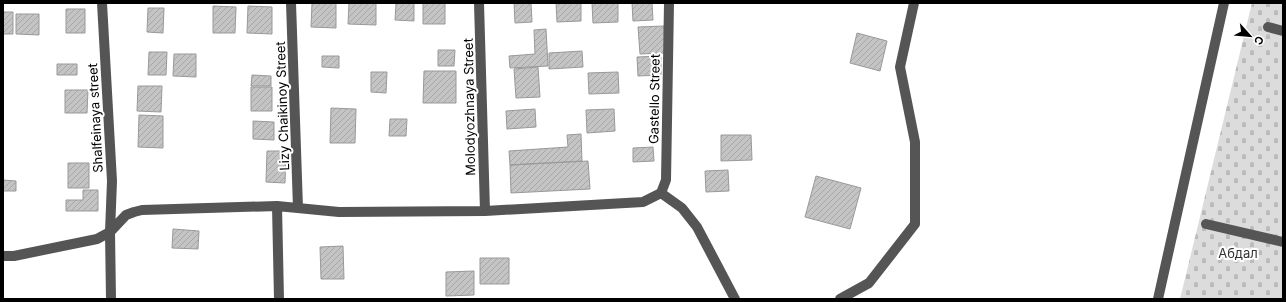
<svg xmlns="http://www.w3.org/2000/svg" width="1286" height="302" viewBox="0 0 1286 302" font-family="Inter,sans-serif">
	<style>
		.cemetery { fill: url(#cemetery-stones) }
		.building { fill: url(#building-hatch); stroke: #999 }
		.lines { fill: none; stroke-linecap: round; stroke-linejoin: round }
		.minor { stroke: #555; stroke-width: 10 }
		.labels { text-anchor: middle; dominant-baseline: central; stroke-width: 4; stroke-linejoin: round; paint-order: stroke }
		.street-label { font-size: 13px; fill: #000; stroke: #fff }
		.park-label { font-size: 13px; fill: #333; stroke: #fff }
	</style>
	<defs>
		<pattern id="cemetery-stones" width="16" height="16" patternUnits="userSpaceOnUse"><rect width="16" height="16" fill="#dcdcdc"/><path d="M2 7V4a2 2 0 0 1 4 0v3zM10 15v-3a2 2 0 0 1 4 0v3z" fill="#bbb"/></pattern>
		<pattern id="building-hatch" width="6" height="6" patternUnits="userSpaceOnUse"><rect width="6" height="6" fill="#c4c4c4"/><path d="M-1 1l2-2M0 6l6-6M5 7l2-2" fill="none" stroke="#a7a7a7"/></pattern>
	</defs>
	<rect width="100%" height="100%" fill="#fff"/>
	<path class="cemetery" d="M 1252,3 L 1283,3 L 1283,299 L 1180,299 Z"/>
	<path class="building" d="M 312,3 L 336,3 L 336,28 L 311,27 Z
		M 349,3 L 376,3 L 376,25 L 348,24 Z
		M 396,3 L 414,3 L 414,21 L 395,20 Z
		M 423,3 L 445,3 L 445,24 L 423,24 Z
		M 514,3 L 531,3 L 532,22 L 515,23 Z
		M 556,3 L 581,3 L 581,21 L 557,22 Z
		M 592,3 L 618,3 L 618,22 L 593,23 Z
		M 632,3 L 652,3 L 653,20 L 633,21 Z
		M 213,6 L 236,7 L 235,33 L 213,33 Z
		M 248,6 L 272,7 L 272,34 L 247,33 Z
		M 148,8 L 164,8 L 163,33 L 147,32 Z
		M 66,9 L 85,9 L 85,33 L 66,33 Z
		M 3,12 L 13,12 L 13,34 L 3,34 Z
		M 16,14 L 39,14 L 39,35 L 16,34 Z
		M 664,26 L 665,53 L 640,54 L 638,27 Z
		M 546,29 L 548,66 L 510,68 L 509,56 L 535,54 L 534,30 Z
		M 857,33 L 887,41 L 880,71 L 850,63 Z
		M 438,50 L 455,50 L 454,66 L 438,66 Z
		M 582,51 L 583,67 L 549,69 L 549,53 Z
		M 149,52 L 167,52 L 166,75 L 148,75 Z
		M 174,54 L 196,54 L 196,77 L 173,76 Z
		M 322,56 L 339,56 L 339,68 L 322,67 Z
		M 661,56 L 661,75 L 638,76 L 637,57 Z
		M 57,64 L 77,64 L 77,75 L 57,75 Z
		M 538,67 L 540,97 L 516,98 L 514,69 Z
		M 424,71 L 456,71 L 456,103 L 423,103 Z
		M 371,72 L 387,72 L 386,93 L 371,92 Z
		M 618,72 L 619,93 L 589,94 L 588,73 Z
		M 252,75 L 271,76 L 271,86 L 251,86 Z
		M 138,86 L 162,86 L 161,112 L 137,111 Z
		M 251,87 L 272,87 L 272,111 L 251,111 Z
		M 65,90 L 88,90 L 87,113 L 65,113 Z
		M 331,108 L 356,109 L 355,143 L 330,143 Z
		M 535,109 L 536,127 L 507,129 L 506,111 Z
		M 614,109 L 615,131 L 587,133 L 586,110 Z
		M 139,115 L 163,116 L 163,148 L 138,147 Z
		M 390,119 L 407,119 L 406,136 L 389,136 Z
		M 253,121 L 274,122 L 274,140 L 253,139 Z
		M 581,134 L 582,161 L 510,165 L 509,151 L 568,147 L 567,135 Z
		M 721,135 L 751,135 L 752,160 L 721,161 Z
		M 653,147 L 654,161 L 633,162 L 633,148 Z
		M 267,151 L 286,151 L 285,183 L 266,182 Z
		M 588,161 L 590,189 L 511,193 L 510,165 Z
		M 68,163 L 89,163 L 89,188 L 68,188 Z
		M 728,170 L 729,191 L 706,192 L 705,171 Z
		M 816,176 L 861,188 L 850,229 L 805,217 Z
		M 3,180 L 16,181 L 16,191 L 3,191 Z
		M 83,190 L 98,190 L 98,211 L 66,211 L 66,200 L 83,200 Z
		M 173,229 L 199,231 L 198,249 L 172,248 Z
		M 343,246 L 344,279 L 321,279 L 320,247 Z
		M 480,258 L 509,258 L 509,284 L 480,284 Z
		M 474,271 L 474,295 L 446,296 L 446,272 Z"/>
	<g class="lines">
		<path class="minor" d="M 102,3 L 112,181 L 110,232 L 111,299
			M 291,3 L 298,208
			M 479,3 L 485,211
			M 1268,27 L 1283,31
			M 661,193 L 666,180 L 669,3
			M 661,193 L 682,208 L 697,227 L 735,299
			M 277,206 L 279,299
			M 1206,224 L 1283,242
			M 3,256 L 14,256 L 97,239 L 110,232 L 126,215 L 134,212 L 142,210 L 277,206 L 339,212 L 485,211 L 643,202 L 661,193
			M 840,299 L 869,283 L 915,224 L 915,142 L 900,67 L 914,3
			M 1158,299 L 1224,3"/>
	</g>
	<g class="labels">
		<g class="street-label">
			<text transform="translate(654 99) rotate(-89)">Gastello Street</text>
			<text transform="translate(282 106) rotate(-92)">Lizy Chaikinoy Street</text>
			<text transform="translate(469 107) rotate(-91)">Molodyozhnaya Street</text>
			<text transform="translate(95 118) rotate(-93)">Shalfeinaya street</text>
		</g>
		<g class="park-label">
			<text x="1238" y="253">Абдал</text>
		</g>
	</g>
	<rect width="1286" height="302" fill="none" stroke="#000000" stroke-width="8"/>
	<g transform="translate(1250 36) rotate(117)" stroke="#ffffff" stroke-width="3" paint-order="stroke">
	<path d="M0-3L7 15L0 10L-7 15Z" fill="#000000"/>
	<text y="-6" font-size="11" font-weight="bold" text-anchor="middle" fill="#000000">С</text>
	</g>
</svg>
